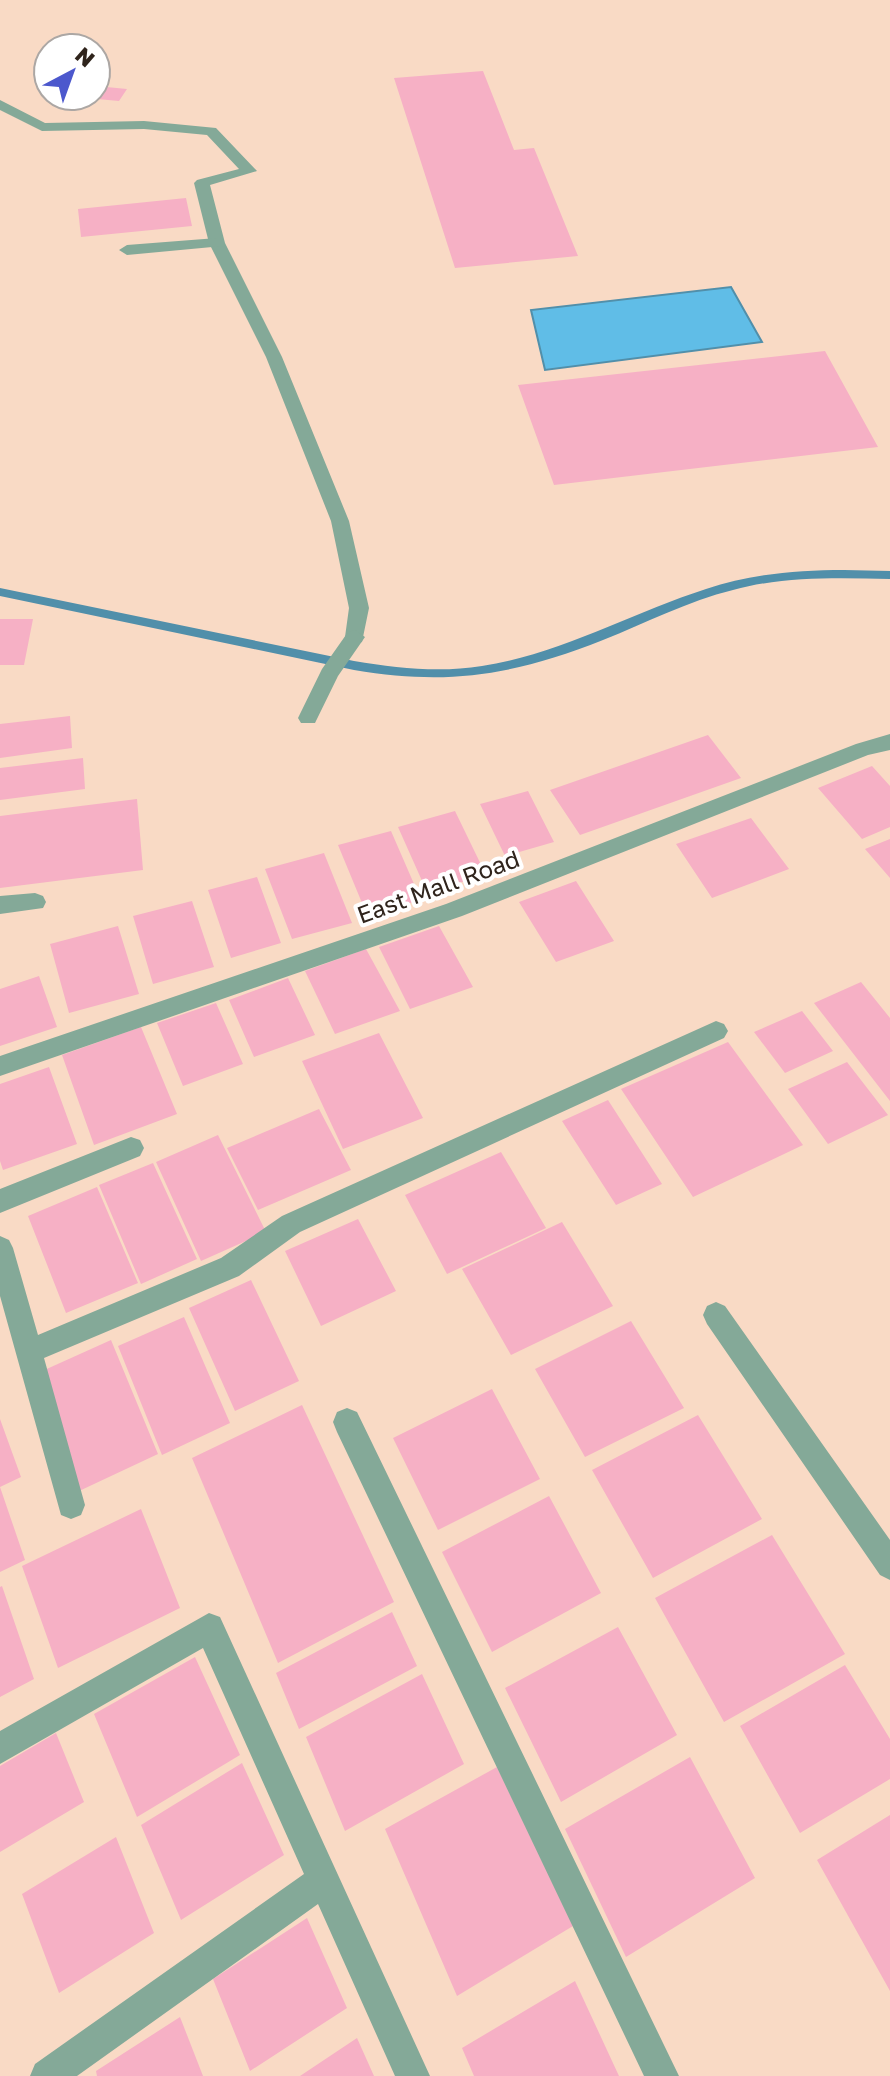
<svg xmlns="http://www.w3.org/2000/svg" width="890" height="2076" viewBox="0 0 890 2076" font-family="'Golos Text',sans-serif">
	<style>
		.water { fill: #60bde7; stroke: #518faa; stroke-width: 2 }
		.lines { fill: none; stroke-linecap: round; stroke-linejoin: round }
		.stream { fill: #518faa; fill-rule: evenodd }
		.building { fill: #f6b0c5 }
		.lane { fill: #84a998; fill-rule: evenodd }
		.street { fill: #84a998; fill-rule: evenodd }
		.labels { text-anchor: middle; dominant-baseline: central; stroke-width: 8; stroke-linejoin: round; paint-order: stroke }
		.street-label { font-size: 24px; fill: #2f241c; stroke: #fff }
	</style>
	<rect width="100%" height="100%" fill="#f9dac5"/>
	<path class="water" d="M 731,287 L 762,342 L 545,370 L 531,310 Z"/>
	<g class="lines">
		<path class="stream" d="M 844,570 L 890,571 L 890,579 C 838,578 784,576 733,590 C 688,601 646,623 603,640 C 514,675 450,686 354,670 L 0,596 L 0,588 L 354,661 C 397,668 439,673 482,666 C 561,654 631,613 706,589 C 751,574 797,570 844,570 Z"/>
	</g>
	<path class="building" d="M 483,71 L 514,150 L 534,148 L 578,256 L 455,268 L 394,78 Z
		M 96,86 L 127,89 L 119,101 L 86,98 L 96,96 Z
		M 186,198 L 192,226 L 81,237 L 78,209 Z
		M 825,351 L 878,447 L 554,485 L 518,385 Z
		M 0,619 L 33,619 L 24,665 L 0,665 Z
		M 70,716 L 72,748 L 0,758 L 0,724 Z
		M 708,735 L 741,778 L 580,835 L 550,790 Z
		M 83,758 L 85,789 L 0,800 L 0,768 Z
		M 872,766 L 890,786 L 890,827 L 862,839 L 818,788 Z
		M 528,791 L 554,842 L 505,856 L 480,804 Z
		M 137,799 L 143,870 L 0,888 L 0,816 Z
		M 455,811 L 486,875 L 427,892 L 398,827 Z
		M 751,818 L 789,869 L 712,898 L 676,844 Z
		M 391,831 L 421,900 L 367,915 L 338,845 Z
		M 890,839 L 890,878 L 865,849 Z
		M 324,853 L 352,923 L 292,939 L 265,869 Z
		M 257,877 L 281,943 L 231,958 L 208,890 Z
		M 576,881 L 614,941 L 556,962 L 519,902 Z
		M 192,901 L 214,967 L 153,984 L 133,916 Z
		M 118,926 L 139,994 L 69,1013 L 50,944 Z
		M 439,926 L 473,987 L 410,1009 L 379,947 Z
		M 366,949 L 400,1011 L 335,1034 L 305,971 Z
		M 39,976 L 57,1027 L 0,1046 L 0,989 Z
		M 288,978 L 315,1035 L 254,1057 L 229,1000 Z
		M 861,982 L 890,1018 L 890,1101 L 814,1003 Z
		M 216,1003 L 243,1064 L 183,1086 L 157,1023 Z
		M 802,1011 L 833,1051 L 785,1073 L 754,1032 Z
		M 141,1027 L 177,1114 L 94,1145 L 62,1055 Z
		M 379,1033 L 423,1118 L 343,1149 L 302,1061 Z
		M 728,1042 L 803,1145 L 693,1197 L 621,1089 Z
		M 847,1062 L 888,1115 L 828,1144 L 788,1089 Z
		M 49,1067 L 77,1144 L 3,1170 L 0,1161 L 0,1084 Z
		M 608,1100 L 662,1184 L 616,1205 L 562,1121 Z
		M 319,1109 L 351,1170 L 258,1210 L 227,1148 Z
		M 218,1135 L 266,1232 L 201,1261 L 156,1162 Z
		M 501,1152 L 546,1228 L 447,1274 L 405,1195 Z
		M 153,1163 L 197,1259 L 141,1284 L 99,1185 Z
		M 97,1187 L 138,1283 L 66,1313 L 28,1216 Z
		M 358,1219 L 396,1291 L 321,1326 L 285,1251 Z
		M 562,1222 L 613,1306 L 511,1355 L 462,1269 Z
		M 251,1280 L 299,1381 L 235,1411 L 189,1308 Z
		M 184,1317 L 230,1423 L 162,1455 L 118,1346 Z
		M 631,1321 L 684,1408 L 585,1457 L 535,1369 Z
		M 111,1340 L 158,1454 L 77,1492 L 40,1372 Z
		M 492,1389 L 540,1479 L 438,1530 L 393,1438 Z
		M 302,1405 L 394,1602 L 278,1663 L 192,1458 Z
		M 698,1415 L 762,1519 L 653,1578 L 592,1470 Z
		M 0,1419 L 21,1477 L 0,1487 Z
		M 0,1487 L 25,1560 L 0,1572 Z
		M 549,1496 L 601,1593 L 492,1652 L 442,1552 Z
		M 141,1509 L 180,1608 L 58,1668 L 22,1566 Z
		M 772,1535 L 845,1654 L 724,1722 L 655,1598 Z
		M 2,1586 L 34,1679 L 0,1697 L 0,1587 Z
		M 392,1612 L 417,1666 L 299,1729 L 276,1673 Z
		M 618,1627 L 677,1735 L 561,1802 L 505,1688 Z
		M 195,1657 L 240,1755 L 137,1817 L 94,1714 Z
		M 845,1665 L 890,1739 L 890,1779 L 800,1833 L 740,1726 Z
		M 422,1674 L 464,1764 L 345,1831 L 306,1737 Z
		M 56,1733 L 84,1802 L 0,1852 L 0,1766 Z
		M 690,1757 L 755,1878 L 626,1957 L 565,1829 Z
		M 242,1763 L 284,1855 L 181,1920 L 141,1825 Z
		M 497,1767 L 573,1926 L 457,1996 L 385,1829 Z
		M 890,1815 L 890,1991 L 817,1860 Z
		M 116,1837 L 154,1933 L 59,1993 L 22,1894 Z
		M 307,1918 L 347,2008 L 250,2071 L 213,1979 Z
		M 575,1981 L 619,2076 L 474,2076 L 462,2048 Z
		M 180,2017 L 203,2076 L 97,2076 L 96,2071 Z
		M 357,2038 L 374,2076 L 300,2076 Z"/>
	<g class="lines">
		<path class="lane" d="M 0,100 L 45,123 L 144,121 L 216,128 L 257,171 L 210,185 L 225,243 L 282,357 L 349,521 L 369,608 L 362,642 L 355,644 L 345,637 L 349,608 L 331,521 L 266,357 L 209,243 L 194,183 L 197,180 L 239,169 L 207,135 L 144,129 L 42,131 L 0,110 Z
			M 35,893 L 43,896 L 46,902 L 43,908 L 0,914 L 0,896 Z
			M 209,1613 L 220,1617 L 430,2076 L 395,2076 L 318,1904 L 77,2076 L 30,2076 L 35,2064 L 304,1874 L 203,1648 L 0,1764 L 0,1731 Z"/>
		<path class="street" d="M 217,238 L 223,240 L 223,246 L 127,255 L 119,250 L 127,245 Z
			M 355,630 L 365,637 L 338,676 L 315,723 L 301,723 L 298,718 L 322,669 L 348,632 Z
			M 890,734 L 890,750 L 868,755 L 462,916 L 0,1076 L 0,1056 L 446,904 L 856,744 Z
			M 716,1021 L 724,1024 L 728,1031 L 724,1038 L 300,1232 L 239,1276 L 44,1358 L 85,1505 L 81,1515 L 71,1519 L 61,1515 L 0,1296 L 0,1236 L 9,1240 L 13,1248 L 38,1335 L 221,1258 L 282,1216 Z
			M 131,1137 L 140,1140 L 144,1148 L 140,1156 L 0,1213 L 0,1189 Z
			M 716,1302 L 725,1306 L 890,1540 L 890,1580 L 880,1575 L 707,1324 L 703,1315 L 707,1306 Z
			M 347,1408 L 357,1412 L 679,2076 L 644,2076 L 337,1432 L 333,1422 L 337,1412 Z"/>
	</g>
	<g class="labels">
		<g class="street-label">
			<text transform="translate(438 886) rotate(-20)">East Mall Road</text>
		</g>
	</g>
	<g transform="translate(72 72) rotate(41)"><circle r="38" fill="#ffffff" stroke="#aca7a4" stroke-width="2"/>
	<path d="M0-6L14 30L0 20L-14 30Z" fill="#4c58cd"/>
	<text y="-12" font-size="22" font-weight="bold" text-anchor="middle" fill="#2f241c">N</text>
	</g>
</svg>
